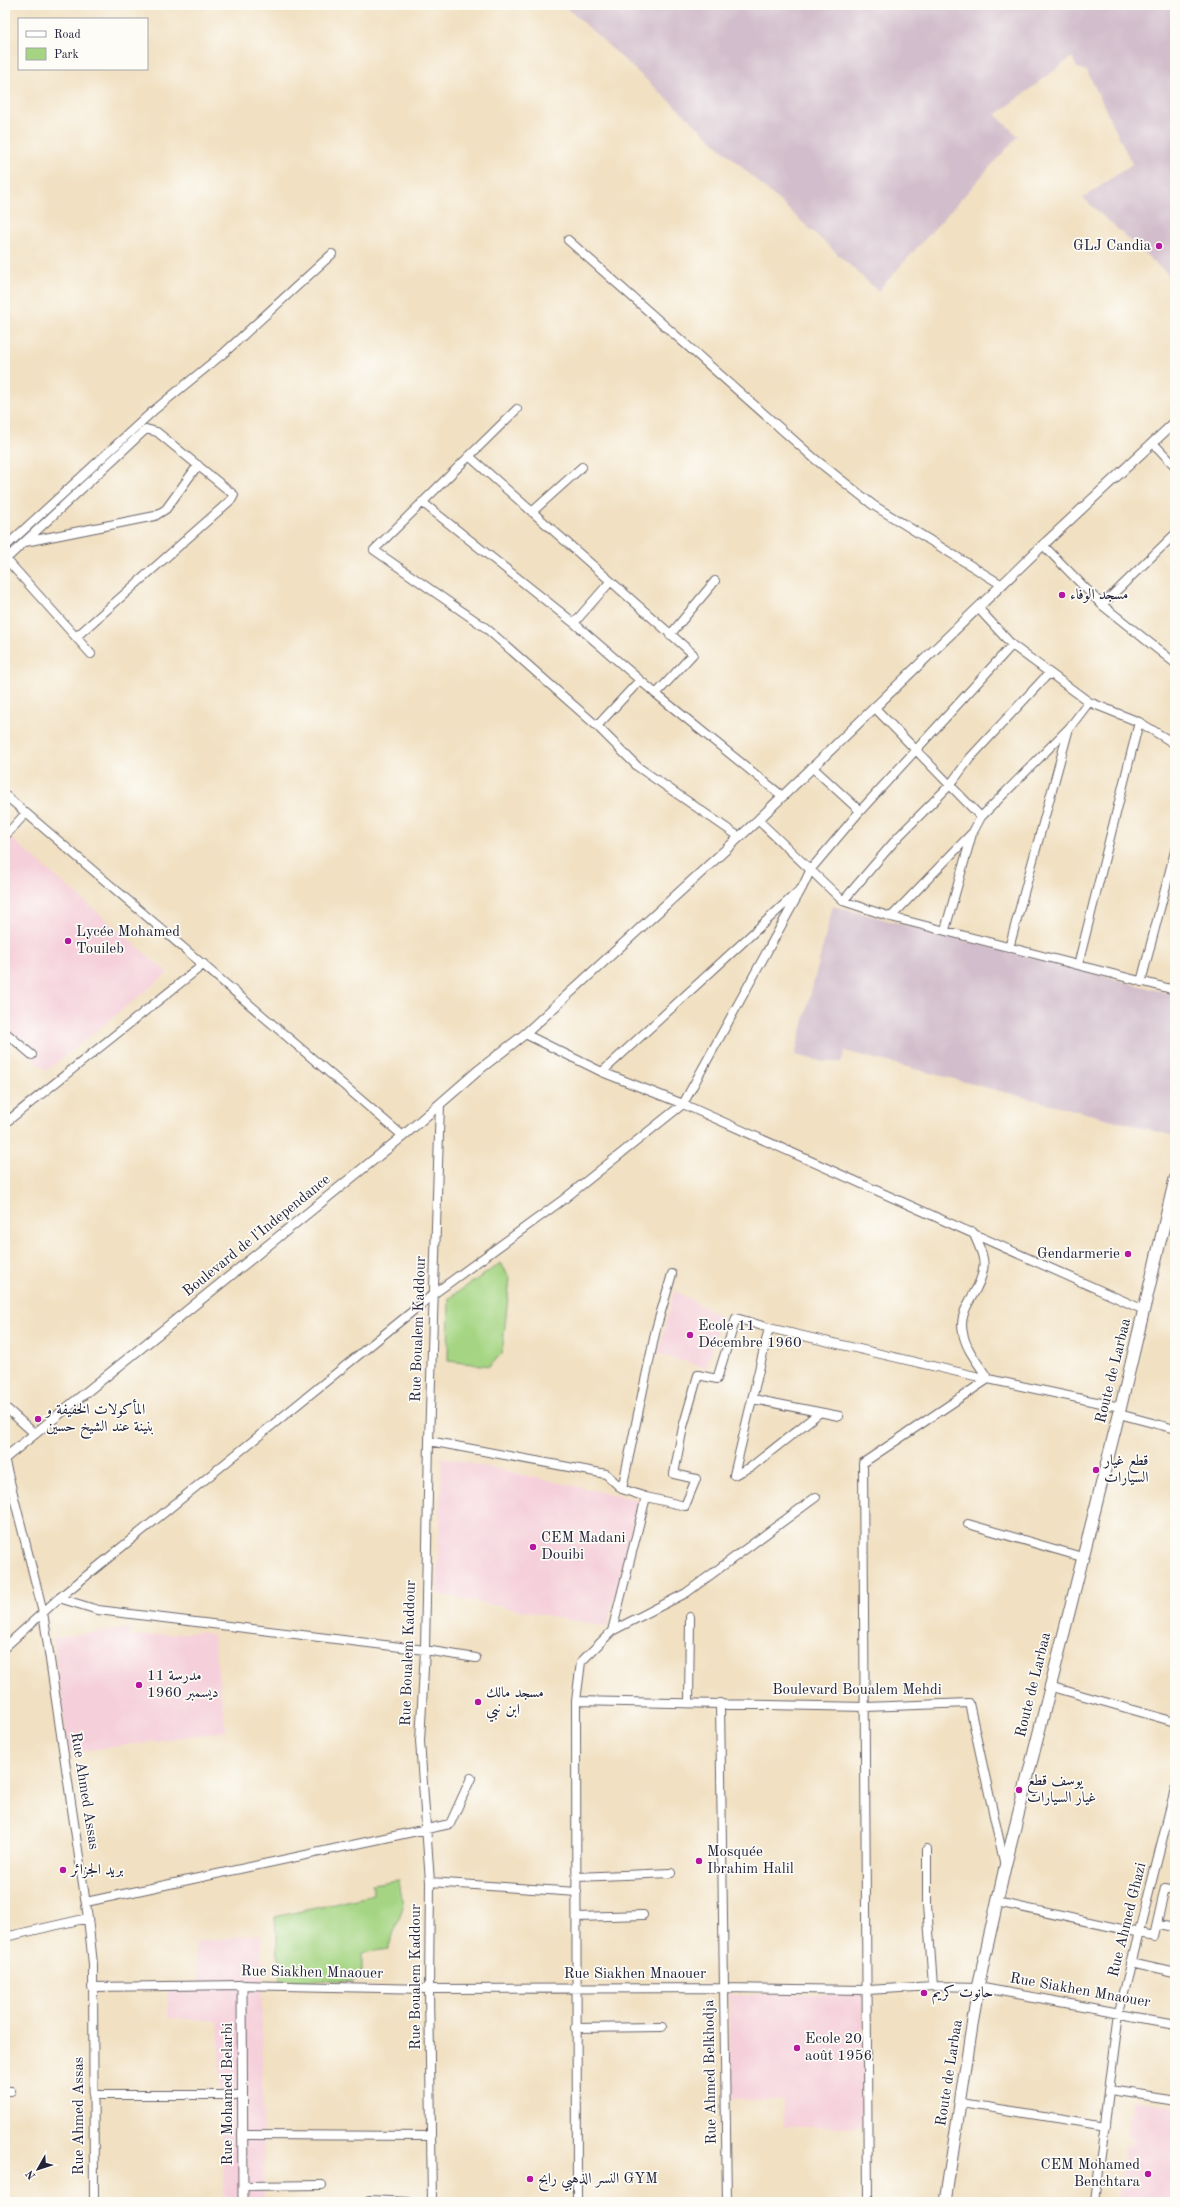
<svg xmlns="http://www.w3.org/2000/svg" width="1180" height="2207" viewBox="0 0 1180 2207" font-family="'Old Standard TT',Amiri,serif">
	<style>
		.built { fill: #f5cfda }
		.industrial { fill: #d1bdcb }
		.green { fill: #a5d583; stroke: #647c5f }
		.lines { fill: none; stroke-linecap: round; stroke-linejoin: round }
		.minor-casing { stroke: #6a646a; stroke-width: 10 }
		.tertiary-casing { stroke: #6a646a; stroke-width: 11 }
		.secondary-casing { stroke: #6a646a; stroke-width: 13 }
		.minor { stroke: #fff; stroke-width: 8 }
		.tertiary { stroke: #fff; stroke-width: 9 }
		.secondary { stroke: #fff; stroke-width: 11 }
		.poi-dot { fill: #b5179e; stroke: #fdfcf7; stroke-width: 1.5 }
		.labels { text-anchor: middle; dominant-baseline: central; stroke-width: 3.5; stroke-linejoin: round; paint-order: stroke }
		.poi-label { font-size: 15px; fill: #22223b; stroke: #fdfcf7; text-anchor: start }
		.street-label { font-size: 15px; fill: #22223b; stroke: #fdfcf7 }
	</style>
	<rect width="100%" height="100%" fill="#fdfcf7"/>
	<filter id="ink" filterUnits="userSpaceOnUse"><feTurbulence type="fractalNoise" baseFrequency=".025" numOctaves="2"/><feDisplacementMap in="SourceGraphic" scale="8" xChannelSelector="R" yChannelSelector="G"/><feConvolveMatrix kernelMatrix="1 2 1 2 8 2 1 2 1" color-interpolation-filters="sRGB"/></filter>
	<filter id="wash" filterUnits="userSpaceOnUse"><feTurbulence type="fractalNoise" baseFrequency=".012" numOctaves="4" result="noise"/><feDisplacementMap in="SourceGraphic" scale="16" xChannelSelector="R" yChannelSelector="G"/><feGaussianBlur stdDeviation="0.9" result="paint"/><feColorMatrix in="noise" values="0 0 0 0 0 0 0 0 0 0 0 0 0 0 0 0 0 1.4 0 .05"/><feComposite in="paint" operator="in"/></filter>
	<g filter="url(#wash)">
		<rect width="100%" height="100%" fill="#f1e0c1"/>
		<path class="built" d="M 10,837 L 168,973 L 46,1071 L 5,1033 L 5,843 Z
			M 674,1290 L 721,1317 L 706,1368 L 658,1354 Z
			M 442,1457 L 638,1500 L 607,1627 L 437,1594 Z
			M 129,1628 L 130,1637 L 201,1632 L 213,1635 L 226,1731 L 69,1753 L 53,1638 Z
			M 261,1934 L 264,2202 L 224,2202 L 218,2021 L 168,2018 L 167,1990 L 199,1989 L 195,1942 Z
			M 863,1993 L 864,2127 L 784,2127 L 783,2100 L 731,2100 L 729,1995 Z
			M 1132,2100 L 1175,2106 L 1175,2202 L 1117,2202 L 1125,2144 L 1132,2145 L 1133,2137 L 1127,2136 Z"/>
		<path class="industrial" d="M 564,5 L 1175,5 L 1175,281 L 1083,198 L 1132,164 L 1087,71 L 1077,68 L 1072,57 L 996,115 L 1018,136 L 878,291 Z
			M 833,906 L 1175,995 L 1174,1136 L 845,1051 L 841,1062 L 824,1062 L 795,1055 Z"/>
		<path class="green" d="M 501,1263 L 510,1279 L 502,1353 L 490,1366 L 448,1361 L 449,1298 Z
			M 399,1880 L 403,1907 L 388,1949 L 362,1953 L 362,1980 L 280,1981 L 275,1917 L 374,1895 L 372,1884 Z"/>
	</g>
	<g filter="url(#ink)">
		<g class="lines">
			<g class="minor-casing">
				<path id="minor" d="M 568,240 L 815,459 L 873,505 L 1002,585
					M 517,409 L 374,550 L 486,628 L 597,726 L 638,767 L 738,836
					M 1153,443 L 1175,466
					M 469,456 L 693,654 L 656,694
					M 422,502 L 574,623 L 656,694 L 781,795
					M 532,512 L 582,467
					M 25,542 L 155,516 L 166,509 L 198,465
					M 1043,545 L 1102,605 L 1175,663
					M 5,547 L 153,411 L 224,353 L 332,254
					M 6,559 L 91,654
					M 5,560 L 146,429 L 157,432 L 234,495 L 232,499 L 76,637
					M 1102,605 L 1175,534
					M 979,609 L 1012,645 L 1089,702 L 1139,722 L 1175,744
					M 574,623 L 610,582
					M 670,635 L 715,581
					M 874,707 L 981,817
					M 597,726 L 640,680
					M 812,767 L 860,811
					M 5,795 L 403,1136
					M 758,820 L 843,901 L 891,917 L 1175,990
					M 5,836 L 26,813
					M 843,901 L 899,836 L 950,785 L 970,758 L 1049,673
					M 891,917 L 973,832 L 981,817 L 1070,727 L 1089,702
					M 945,930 L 972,834
					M 1009,948 L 1069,728
					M 1078,965 L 1139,722
					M 1141,982 L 1175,851
					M 5,1032 L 32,1055
					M 525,1034 L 602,1072 L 683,1104 L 1144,1310
					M 602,1072 L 802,888 L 811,869 L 860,811 L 1012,645
					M 5,1123 L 204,964
					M 973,1232 C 977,1243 986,1257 983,1270 C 980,1293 957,1308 963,1333 C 966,1350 979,1364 988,1379 L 1120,1407
					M 769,1328 L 734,1475 L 751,1467 L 819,1413
					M 753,1399 L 839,1416
					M 5,1407 L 34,1433
					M 1119,1414 L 1175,1429
					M 429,1441 L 606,1474 L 622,1489 L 646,1497 L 612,1631
					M 5,1462 L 43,1612 L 88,1918 L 93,1964 L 94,2202
					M 622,1489 L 656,1329 L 672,1274
					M 646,1497 L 685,1506 L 696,1479 L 674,1474 L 683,1427 L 698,1375 L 717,1379 L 736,1318 L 769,1328 L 988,1379
					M 968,1524 L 1082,1557
					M 59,1598 L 98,1610 L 425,1650 L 476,1658
					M 5,1647 L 59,1598 L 435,1293 L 564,1199 L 683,1104 L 802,888
					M 1049,1686 L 1175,1722
					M 576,1701 L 866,1707 L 969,1703 L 1005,1866
					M 689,1703 L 690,1617
					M 720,1703 L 727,2202
					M 927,1849 L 927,1905 L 933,1986
					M 577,1877 L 671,1873
					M 430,1882 L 577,1892
					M 86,1902 L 450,1824 L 471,1778
					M 997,1902 L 1154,1936 L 1165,1888 L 1175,1890
					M 577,1917 L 643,1915
					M 1158,1924 L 1175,1927
					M 5,1937 L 88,1918
					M 1131,1962 L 1175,1972
					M 92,1987 L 242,1985 L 429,1989 L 724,1988 L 868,1990 L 933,1986 L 978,1987 L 1175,2023
					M 575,2028 L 662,2027
					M 1110,2090 L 1175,2100
					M 5,2091 L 11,2091
					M 93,2095 L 242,2095
					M 962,2103 L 1106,2126
					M 242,2135 L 431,2136
					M 243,2186 L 322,2185
					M 369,2200 L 409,2202
					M 432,2202 L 429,1989 L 430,1882 L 420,1741 L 425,1650 L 429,1441 L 440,1104
					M 577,2202 L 576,1701 L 581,1662 L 612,1631 L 686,1593 L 816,1497
					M 868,2202 L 863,1463 L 988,1379
					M 1095,2202 L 1119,2012 L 1175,1789"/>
			</g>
			<g class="tertiary-casing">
				<path id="tertiary" d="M 5,1458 L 403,1136 L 480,1069 L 525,1034 L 758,820 L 1043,545 L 1175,422
					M 242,1985 L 243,2202"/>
			</g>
			<g class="secondary-casing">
				<path id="secondary" d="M 945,2202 L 978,1987 L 1005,1867 L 1119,1414 L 1175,1179"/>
			</g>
			<use href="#minor" class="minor"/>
			<use href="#tertiary" class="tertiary"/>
			<use href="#secondary" class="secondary"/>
		</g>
	</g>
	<g class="poi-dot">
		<circle cx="1159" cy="246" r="4"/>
		<circle cx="1062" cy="595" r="4"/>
		<circle cx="68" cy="941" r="4"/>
		<circle cx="1128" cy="1254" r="4"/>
		<circle cx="690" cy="1335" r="4"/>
		<circle cx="38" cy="1419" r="4"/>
		<circle cx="1096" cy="1470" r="4"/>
		<circle cx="533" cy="1547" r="4"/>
		<circle cx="139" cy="1685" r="4"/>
		<circle cx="478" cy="1702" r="4"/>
		<circle cx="1019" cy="1790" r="4"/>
		<circle cx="699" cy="1861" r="4"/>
		<circle cx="63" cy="1870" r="4"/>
		<circle cx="924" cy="1993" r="4"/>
		<circle cx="797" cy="2048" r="4"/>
		<circle cx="1148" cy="2174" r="4"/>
		<circle cx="530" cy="2179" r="4"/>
	</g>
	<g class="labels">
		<g class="poi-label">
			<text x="1151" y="246" text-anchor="end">GLJ Candia</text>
			<text x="1070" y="595">مسجد الوفاء</text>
			<text x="76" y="932">Lycée Mohamed<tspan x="76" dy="17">Touileb</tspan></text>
			<text x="1120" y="1254" text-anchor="end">Gendarmerie</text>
			<text x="698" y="1326">Ecole 11<tspan x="698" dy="17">Décembre 1960</tspan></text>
			<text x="46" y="1410">المأكولات الخفيفة و<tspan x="46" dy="17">بنينة عند الشيخ حسين</tspan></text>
			<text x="1104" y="1461">قطع غيار<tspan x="1104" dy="17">السيارات</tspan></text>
			<text x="541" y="1538">CEM Madani<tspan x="541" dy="17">Douibi</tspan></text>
			<text x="147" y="1676">مدرسة 11<tspan x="147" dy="17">ديسمبر 1960</tspan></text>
			<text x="486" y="1693">مسجد مالك<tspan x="486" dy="17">ابن نبي</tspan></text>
			<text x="1027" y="1781">يوسف قطع<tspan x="1027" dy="17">غيار السيارات</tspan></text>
			<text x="707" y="1852">Mosquée<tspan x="707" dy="17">Ibrahim Halil</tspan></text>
			<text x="71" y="1870">بريد الجزائر</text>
			<text x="932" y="1993">حانوت كريم</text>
			<text x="805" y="2039">Ecole 20<tspan x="805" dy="17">août 1956</tspan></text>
			<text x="1140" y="2165" text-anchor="end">CEM Mohamed<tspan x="1140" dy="17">Benchtara</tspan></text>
			<text x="538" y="2179">النسر الذهبي رابح GYM</text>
		</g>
		<g class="street-label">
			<text transform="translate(257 1236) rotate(-39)">Boulevard de l'Independance</text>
			<text transform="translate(419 1329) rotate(-88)">Rue Boualem Kaddour</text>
			<text transform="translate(1114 1371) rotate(-76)">Route de Larbaa</text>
			<text transform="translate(409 1653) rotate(-88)">Rue Boualem Kaddour</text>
			<text transform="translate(1034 1685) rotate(-76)">Route de Larbaa</text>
			<text x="857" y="1690">Boulevard Boualem Mehdi</text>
			<text transform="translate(84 1791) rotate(81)">Rue Ahmed Assas</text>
			<text transform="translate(1128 1920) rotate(-76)">Rue Ahmed Ghazi</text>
			<text transform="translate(312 1973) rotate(1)">Rue Siakhen Mnaouer</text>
			<text x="635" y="1974">Rue Siakhen Mnaouer</text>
			<text transform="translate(416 1977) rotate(-90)">Rue Boualem Kaddour</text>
			<text transform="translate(1080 1991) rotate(10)">Rue Siakhen Mnaouer</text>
			<text transform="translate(711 2072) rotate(-91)">Rue Ahmed Belkhodja</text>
			<text transform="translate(950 2073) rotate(-81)">Route de Larbaa</text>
			<text transform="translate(228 2094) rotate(-90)">Rue Mohamed Belarbi</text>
			<text transform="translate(79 2116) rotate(-90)">Rue Ahmed Assas</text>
		</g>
	</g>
	<rect width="1180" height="2207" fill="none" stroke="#fdfcf7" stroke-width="20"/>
	<rect x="18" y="18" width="130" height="52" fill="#fdfcf7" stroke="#a5a5ac"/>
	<rect x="26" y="31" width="20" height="6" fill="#ffffff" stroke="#a5a5ac"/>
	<text x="54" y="38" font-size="12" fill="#22223b">Road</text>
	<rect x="26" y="48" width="20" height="12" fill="#a5d583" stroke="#a5a5ac"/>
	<text x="54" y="58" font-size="12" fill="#22223b">Park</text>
	<g transform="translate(38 2169) rotate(231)" stroke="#fdfcf7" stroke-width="3" paint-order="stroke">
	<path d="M0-3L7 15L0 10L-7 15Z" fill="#22223b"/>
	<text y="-6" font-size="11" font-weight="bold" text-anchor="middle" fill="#22223b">N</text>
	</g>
</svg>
